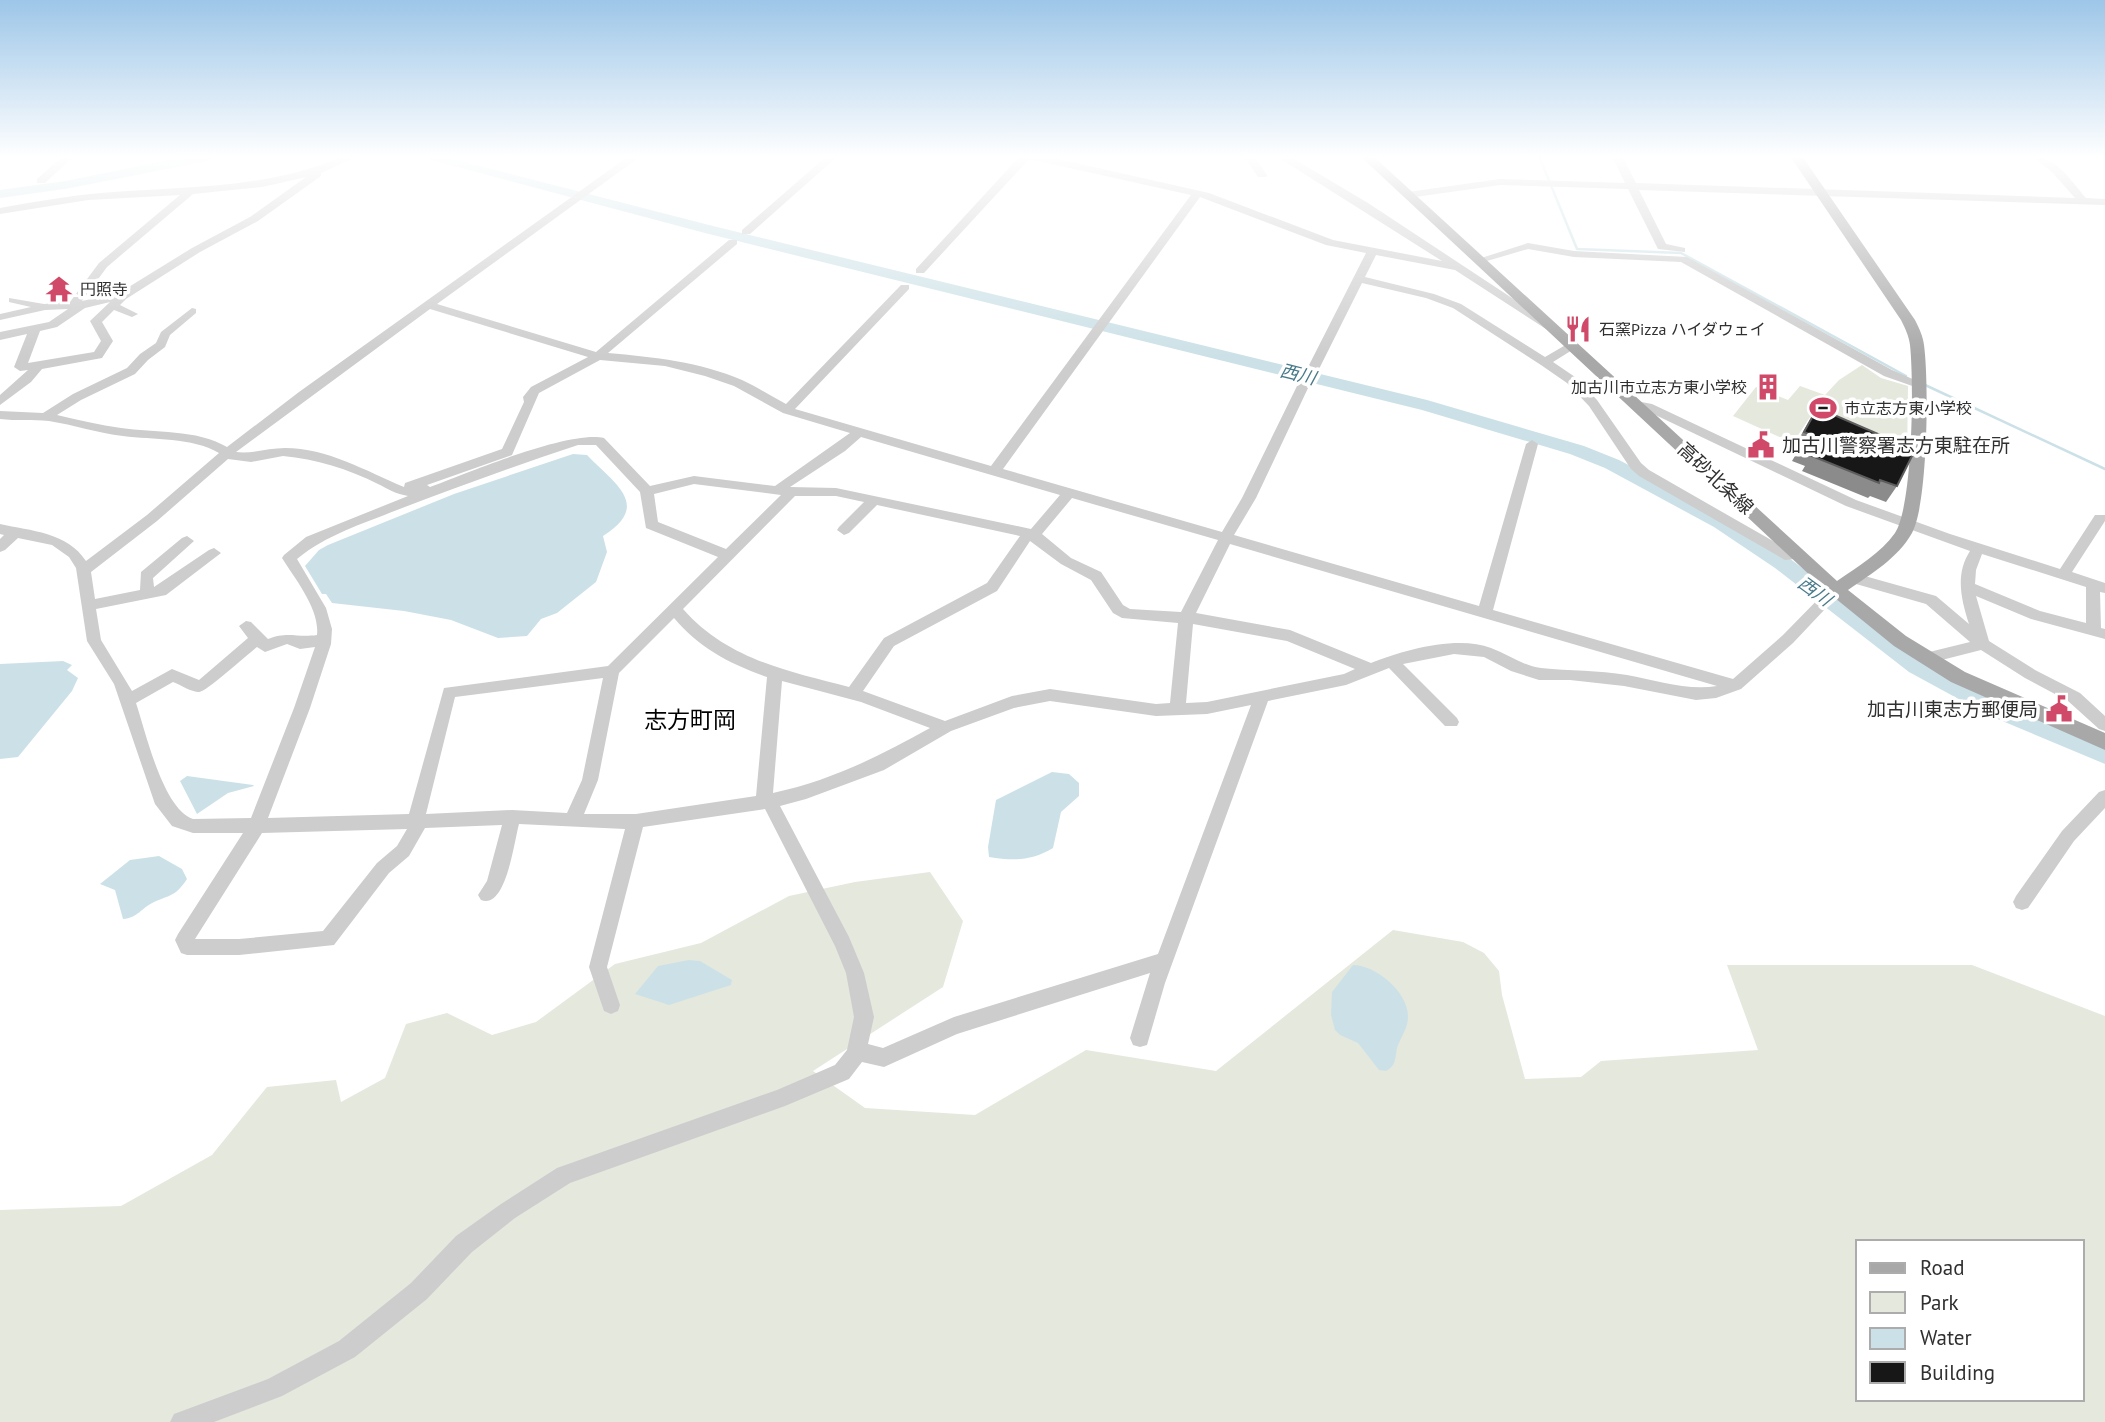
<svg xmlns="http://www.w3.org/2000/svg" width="2105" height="1422" viewBox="0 0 2105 1422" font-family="'PT Sans','Noto Sans JP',sans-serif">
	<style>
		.green { fill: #e5e8dd; fill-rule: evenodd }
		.water { fill: #cce1e7 }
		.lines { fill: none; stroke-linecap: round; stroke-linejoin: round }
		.stream { stroke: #cce1e7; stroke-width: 2.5 }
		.river { fill: #cce1e7; fill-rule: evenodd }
		.minor { fill: #cdcdcd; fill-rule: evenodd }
		.major { fill: #a8a8a8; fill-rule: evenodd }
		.wall { fill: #8b8b8b }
		.building { fill: #171717; stroke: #5d5d5d; stroke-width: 2 }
		.labels { text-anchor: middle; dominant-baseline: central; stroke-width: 7; stroke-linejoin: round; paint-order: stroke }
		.far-poi-label { font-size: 16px; fill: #303030; stroke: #fff; text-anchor: start }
		.far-water-label { font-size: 18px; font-style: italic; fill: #477a89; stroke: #fff }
		.poi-label { font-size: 19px; fill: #303030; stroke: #fff; text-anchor: start }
		.street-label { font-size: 19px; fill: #303030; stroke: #fff }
		.quarter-label { font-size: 23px; fill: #000; stroke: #fff }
	</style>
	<rect width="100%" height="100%" fill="#fff"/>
	<path class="green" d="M 1862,365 L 1881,378 L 1908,386 L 1907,458 L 1810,417 L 1793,443 L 1733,416 L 1756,387 L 1788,400 L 1800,386 L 1825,395 L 1839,380 Z
		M 930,872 L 963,921 L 943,987 L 813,1071 L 865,1108 L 975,1115 L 1086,1050 L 1216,1071 L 1393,930 L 1463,942 L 1484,953 L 1499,971 L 1502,995 L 1525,1079 L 1581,1077 L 1601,1061 L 1758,1050 L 1727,965 L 1972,965 L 2105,1016 L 2105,1422 L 0,1422 L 0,1210 L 121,1206 L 212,1155 L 267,1087 L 336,1080 L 341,1102 L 385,1078 L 406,1024 L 447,1013 L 492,1035 L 536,1022 L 615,964 L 701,943 L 789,896 L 855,882 ZM 1858,1242 L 2082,1242 L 2082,1399 L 1858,1399 Z"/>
	<path class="water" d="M 573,454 L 587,455 C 615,484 652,505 603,536 L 607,552 L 596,582 L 557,613 L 541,619 L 527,636 L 498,638 L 451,620 L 404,611 L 332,603 L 326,594 L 322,594 L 305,566 L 319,550 L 328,545 L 454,494 Z
		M 63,661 L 72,665 L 67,670 L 78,678 L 72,691 L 18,757 L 0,759 L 0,664 Z
		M 1052,772 L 1069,774 L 1079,783 L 1079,796 L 1061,812 L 1053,848 C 1031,861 1014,861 989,857 L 988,847 L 996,800 Z
		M 187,776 L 253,785 L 254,786 L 228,793 L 197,814 L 180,781 Z
		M 159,856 L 182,869 L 187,879 C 176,896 170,895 154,902 C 141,908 138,918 123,919 L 115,890 L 100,884 L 130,860 Z
		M 689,960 L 700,961 L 732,980 L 731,985 L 669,1005 L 635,994 L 658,966 Z
		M 1353,965 C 1376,965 1409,993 1408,1017 C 1408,1029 1400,1038 1397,1048 C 1395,1059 1396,1066 1386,1071 L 1379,1070 L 1358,1043 L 1340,1035 L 1335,1030 L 1331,1015 L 1332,992 Z"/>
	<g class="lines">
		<path class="stream" d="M 1539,156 L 1577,249 L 1681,253 L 1906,376
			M 1923,384 L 2105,469"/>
		<path class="river" d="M 189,156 L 220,156 L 213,160 L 65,189 L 0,198 L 0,190 L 65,181 Z
			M 416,156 L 441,156 L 713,226 L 1427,400 L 1584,446 L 1619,460 L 1728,517 L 1789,558 L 1925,660 L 2004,703 L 2105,745 L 2105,764 L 1988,715 L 1909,672 L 1775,568 L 1714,527 L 1605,468 L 1570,454 L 1422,410 L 705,233 Z"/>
		<path class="minor" d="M 63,156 L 74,156 L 45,183 L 37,183 L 37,179 Z
			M 344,156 L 358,156 L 321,173 L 321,176 L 258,221 L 200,252 L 126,299 L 120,305 L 138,314 L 132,317 L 114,310 L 102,322 L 113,341 L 102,358 L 42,369 L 31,382 L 0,405 L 0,395 L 28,370 L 20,371 L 14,367 L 27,334 L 0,340 L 0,332 L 49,322 L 68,309 L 45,310 L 0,320 L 0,314 L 31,307 L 9,302 L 9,298 L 44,304 L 70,302 L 99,263 L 180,195 L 88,200 L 0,214 L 0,208 C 33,202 67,196 101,193 C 184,186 266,190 344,156 ZM 306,177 L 250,217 L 192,248 L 119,293 L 82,301 L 107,267 L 193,194 L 262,187 ZM 110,302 L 90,321 L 101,341 L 94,352 L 28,363 L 40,331 L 57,327 L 85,308 Z
			M 629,156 L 641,156 L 437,304 L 596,352 L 729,240 L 737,240 L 737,244 L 608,353 C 654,357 700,362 742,380 C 757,387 771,396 786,404 L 901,285 L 909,285 L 909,289 L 795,409 L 991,466 L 1191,195 L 1029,159 L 924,273 L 916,273 L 916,269 L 1020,156 L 1045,156 L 1209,193 L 1333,240 L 1442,261 L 1276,156 L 1289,156 L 1368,203 L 1556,327 L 1554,329 L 1546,329 L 1455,270 L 1376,255 L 1365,277 L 1434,294 L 1461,304 L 1545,357 L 1569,343 L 1577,343 L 1577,347 L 1553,362 L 1575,377 L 1597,400 L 1641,463 L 1649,470 L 1792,552 L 1804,552 L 1806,555 L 1804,558 L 1785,560 L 1639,476 L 1631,469 L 1589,406 L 1567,383 L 1541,365 L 1453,308 L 1426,298 L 1362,283 L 1317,373 L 1315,376 L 1307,376 L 1305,373 L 1366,253 L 1326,245 L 1200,197 L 1003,469 L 1222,532 L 1242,498 L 1297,386 L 1303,382 L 1309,386 L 1256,498 L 1234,535 L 1479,606 L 1526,444 L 1532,440 L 1538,444 L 1493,610 L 1733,679 L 1783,635 L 1831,586 L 1836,585 L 1843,590 L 1793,643 L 1741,689 L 1716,698 L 1696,700 L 1624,686 L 1570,680 L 1539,680 L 1511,671 L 1484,657 L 1454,654 L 1403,664 L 1457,718 L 1459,722 L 1457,726 L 1445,726 L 1389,668 L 1346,685 L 1268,701 L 1165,983 L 1147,1045 L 1140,1047 L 1133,1045 L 1130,1038 L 1150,973 L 957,1034 L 884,1067 L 862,1062 L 849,1079 L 785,1106 L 570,1183 L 515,1218 L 472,1252 L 427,1299 L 355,1357 L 282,1396 L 214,1422 L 170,1422 L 174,1414 L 268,1379 L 339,1341 L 411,1283 L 456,1236 L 501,1204 L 557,1168 L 777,1090 L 835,1065 L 847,1050 L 854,1017 L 846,973 L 835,946 L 765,809 L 643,827 L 607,967 L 620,1005 L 618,1011 L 611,1014 L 604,1011 L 589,967 L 625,829 L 519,824 C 514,842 506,910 481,900 L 478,895 L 487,881 L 502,825 L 425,828 L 409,856 L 389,873 L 334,945 L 239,955 L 187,955 L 181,953 L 175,940 L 178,934 L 243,833 L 193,833 L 172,826 L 155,804 L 114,684 L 87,641 L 76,568 L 69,557 L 52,545 L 18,538 L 5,550 L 0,552 L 0,539 L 4,535 L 0,534 L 0,524 C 31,531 67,532 86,561 L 147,515 L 219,453 C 192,437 153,440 123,436 C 98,433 74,425 49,421 C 33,419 16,421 0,419 L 0,411 L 43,413 L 73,394 L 127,368 L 140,354 L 156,343 L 161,332 L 192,308 L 196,309 L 196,313 L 170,335 L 165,347 L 148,360 L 135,374 L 81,400 L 57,415 C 78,420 100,425 121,428 C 154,433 197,429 227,447 L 299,392 ZM 430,309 L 588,357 L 531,387 L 523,397 L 524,402 L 502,449 L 405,483 L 404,487 C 366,471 327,448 285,448 C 268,448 253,454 236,452 ZM 600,360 L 665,366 L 705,376 L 734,386 L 783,413 L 850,433 L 775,486 L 694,476 L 650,486 L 604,438 C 569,430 467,473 430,487 L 427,485 L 512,455 L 539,393 ZM 861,437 L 1060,495 L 1031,529 L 836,488 L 790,487 L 845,451 ZM 578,445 L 596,445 L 640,492 L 646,528 L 718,557 L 608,666 L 444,688 L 409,814 L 268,818 L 310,708 L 331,644 L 332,629 L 326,608 L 297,559 C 326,535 362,524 397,510 C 457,487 517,465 578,445 ZM 283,456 C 316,459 348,469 378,484 C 388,489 396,494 408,496 L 306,537 L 284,555 L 282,558 C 295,579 320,609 317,635 C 297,638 288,631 268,639 L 251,622 L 246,621 L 239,626 L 248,638 L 199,680 L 172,669 L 132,691 L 101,640 L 96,609 L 166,595 L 221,553 L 214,548 L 209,550 L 154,587 L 153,578 L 194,541 L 187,536 L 182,538 L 141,572 L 140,590 L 95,599 L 91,572 L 157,521 L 228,459 L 251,462 ZM 694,484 L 781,495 L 726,549 L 658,522 L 654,494 ZM 795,496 L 836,496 L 864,502 L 839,527 L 837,530 L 844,535 L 849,533 L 877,505 L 1020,536 L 987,583 L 884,638 L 849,687 C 787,671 727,659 683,609 ZM 1072,498 L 1218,540 L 1181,612 L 1130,609 L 1123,605 L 1101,572 L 1071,558 L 1042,534 ZM 1030,541 L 1061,564 L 1091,580 L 1113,613 L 1122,618 L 1178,623 L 1170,703 L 1156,704 L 1050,689 L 1012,696 L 945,721 L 863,691 L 894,646 L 997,591 ZM 1230,544 L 1717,686 C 1687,691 1656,680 1627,675 C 1598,670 1570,671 1541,668 C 1523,666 1508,654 1491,648 C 1458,635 1403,650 1371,663 L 1290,630 L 1196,613 ZM 674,618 C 699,648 730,664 767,677 L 756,796 L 636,814 L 584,814 L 598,780 L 619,673 ZM 1193,624 L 1287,641 L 1355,669 L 1344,674 L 1207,702 L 1186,703 ZM 287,644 L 300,649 L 315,647 L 294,708 L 251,818 L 193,819 C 163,809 146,733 136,703 L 173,682 C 181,685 191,692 199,692 C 205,693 248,654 257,647 L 265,652 ZM 603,678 L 582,780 L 567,813 L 512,810 L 426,814 L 455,697 ZM 782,681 L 861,702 L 930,728 C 878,757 832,780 773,793 ZM 1050,701 L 1156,716 L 1207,714 L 1251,705 L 1158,954 L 954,1017 L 883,1048 L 868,1044 L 874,1017 L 864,973 L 849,937 L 780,806 L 806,799 L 884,770 L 951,731 L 1014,708 ZM 407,829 L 397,846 L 377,863 L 323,931 L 239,939 L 195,939 L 262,833 Z
			M 827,156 L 838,156 L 750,234 L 742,234 L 742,230 Z
			M 1244,156 L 1254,156 L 1267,175 L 1266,177 L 1258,177 Z
			M 1612,156 L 1622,156 L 1636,183 L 2075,198 L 2053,173 L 2032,156 C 2056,156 2072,182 2086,198 L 2105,199 L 2105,205 L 1639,190 L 1666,244 L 1685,248 L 1685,252 L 1658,249 L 1628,189 L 1500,185 L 1408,198 L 1403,195 L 1408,192 L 1500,179 L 1625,183 Z
			M 1528,243 L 1574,251 L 1687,257 L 1892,370 L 1924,384 L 1918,388 L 1884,376 L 1681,262 L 1574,257 L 1528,249 L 1480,263 L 1475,260 Z
			M 1636,401 L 1652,404 L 1856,500 L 1950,534 L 2060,569 L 2095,515 L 2105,515 L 2105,521 L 2072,572 L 2105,583 L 2105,593 L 2100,592 L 2101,628 L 2105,629 L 2105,639 L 2031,619 L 1976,596 L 1989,641 L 2035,670 L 2080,693 L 2105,716 L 2105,731 L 2099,729 L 2068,701 L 2025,678 L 1981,650 L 1926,664 L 1921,662 L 1918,658 L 1921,654 L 1970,642 L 1926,604 L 1849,582 L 1847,578 L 1854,573 L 1936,596 L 1969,624 C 1961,599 1955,574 1970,551 L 1846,506 L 1645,410 L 1632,408 L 1632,402 ZM 1982,554 L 2086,587 L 2086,623 L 2040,611 L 1975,584 L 1976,570 Z
			M 2105,790 L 2105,808 L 2074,841 L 2028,908 L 2022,910 L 2016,908 L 2013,902 L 2016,896 L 2062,831 L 2099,792 Z"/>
		<path class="major" d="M 1360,156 L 1373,156 L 1837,581 C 1857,567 1881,553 1895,533 C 1913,505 1914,381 1910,345 C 1909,336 1905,328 1901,320 L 1790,156 L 1802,156 L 1915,320 C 1919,328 1923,336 1924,345 C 1929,381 1928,504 1912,533 C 1898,558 1871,574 1848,590 L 1906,636 L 1965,672 L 2105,733 L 2105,750 L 1951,682 L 1894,646 L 1830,594 Z"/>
	</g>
	<path class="wall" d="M 1820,403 L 1834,415 L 1897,486 L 1886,502 L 1870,496 L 1868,498 L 1802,471 L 1805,466 L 1792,461 L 1799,449 L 1794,447 Z"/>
	<path class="building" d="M 1820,403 L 1837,409 L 1834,415 L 1915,450 L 1897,486 L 1880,480 L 1879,483 L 1812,456 L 1816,451 L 1802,446 L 1809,434 L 1804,432 Z"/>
	<linearGradient id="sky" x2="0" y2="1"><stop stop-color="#9dc6e8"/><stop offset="0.44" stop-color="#fff"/><stop offset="1" stop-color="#fff" stop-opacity="0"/></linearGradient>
	<rect width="2105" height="356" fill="url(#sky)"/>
	<defs>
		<g id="temple-bare" transform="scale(2.1)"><path d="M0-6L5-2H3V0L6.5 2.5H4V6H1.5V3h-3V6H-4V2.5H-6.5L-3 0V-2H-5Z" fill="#d04968" stroke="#fff" stroke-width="2.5" paint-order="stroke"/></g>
		<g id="restaurant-bare" transform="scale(2.1)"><path d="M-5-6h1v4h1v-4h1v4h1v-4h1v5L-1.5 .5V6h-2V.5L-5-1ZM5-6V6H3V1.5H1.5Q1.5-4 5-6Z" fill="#d04968" stroke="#fff" stroke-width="2.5" paint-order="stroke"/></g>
		<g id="building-bare" transform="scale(2.1)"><path d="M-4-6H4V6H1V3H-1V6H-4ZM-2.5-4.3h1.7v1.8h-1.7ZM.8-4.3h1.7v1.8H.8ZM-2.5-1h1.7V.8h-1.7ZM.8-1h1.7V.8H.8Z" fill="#d04968" stroke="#fff" stroke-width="2.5" paint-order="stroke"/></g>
		<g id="stadium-bare" transform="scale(2.1)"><path d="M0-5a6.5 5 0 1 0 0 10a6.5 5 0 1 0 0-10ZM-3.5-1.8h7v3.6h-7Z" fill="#d04968" stroke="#fff" stroke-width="2.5" paint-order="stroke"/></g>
		<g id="civic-bare" transform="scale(2.1)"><path d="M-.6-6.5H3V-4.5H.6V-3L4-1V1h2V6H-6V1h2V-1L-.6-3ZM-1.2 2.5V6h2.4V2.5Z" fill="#d04968" stroke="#fff" stroke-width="2.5" paint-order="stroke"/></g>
	</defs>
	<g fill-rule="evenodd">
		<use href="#temple-bare" x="59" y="289"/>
		<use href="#restaurant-bare" x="1578" y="329"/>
		<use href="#building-bare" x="1768" y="387"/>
		<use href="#stadium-bare" x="1823" y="408"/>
		<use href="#civic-bare" x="1761" y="445"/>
		<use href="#civic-bare" x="2059" y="709"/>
	</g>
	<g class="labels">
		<g class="far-poi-label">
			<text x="80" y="289">円照寺</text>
			<text x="1599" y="329">石窯Pizza ハイダウェイ</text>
			<text x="1747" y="387" text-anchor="end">加古川市立志方東小学校</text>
			<text x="1844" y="408">市立志方東小学校</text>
		</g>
		<g class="far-water-label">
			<text transform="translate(1298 374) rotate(14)">西川</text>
			<text transform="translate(1815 591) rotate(36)">西川</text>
		</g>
		<g class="poi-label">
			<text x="1782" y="445">加古川警察署志方東駐在所</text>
			<text x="2038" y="709" text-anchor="end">加古川東志方郵便局</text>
		</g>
		<g class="street-label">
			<text transform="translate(1716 478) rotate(43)">高砂北条線</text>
		</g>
		<g class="quarter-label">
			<text x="690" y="719">志方町岡</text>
		</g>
	</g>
	<rect x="1856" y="1240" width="228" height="161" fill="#ffffff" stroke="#acacac" stroke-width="2"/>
	<rect x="1870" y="1263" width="35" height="10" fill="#a8a8a8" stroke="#acacac" stroke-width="2"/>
	<text x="1920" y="1275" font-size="21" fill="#303030">Road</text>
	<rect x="1870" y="1292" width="35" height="21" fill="#e5e8dd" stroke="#acacac" stroke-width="2"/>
	<text x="1920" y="1310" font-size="21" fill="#303030">Park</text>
	<rect x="1870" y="1328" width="35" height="21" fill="#cce1e7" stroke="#acacac" stroke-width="2"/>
	<text x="1920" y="1345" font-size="21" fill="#303030">Water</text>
	<rect x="1870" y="1362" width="35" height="21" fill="#171717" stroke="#acacac" stroke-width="2"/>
	<text x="1920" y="1380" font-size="21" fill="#303030">Building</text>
</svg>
